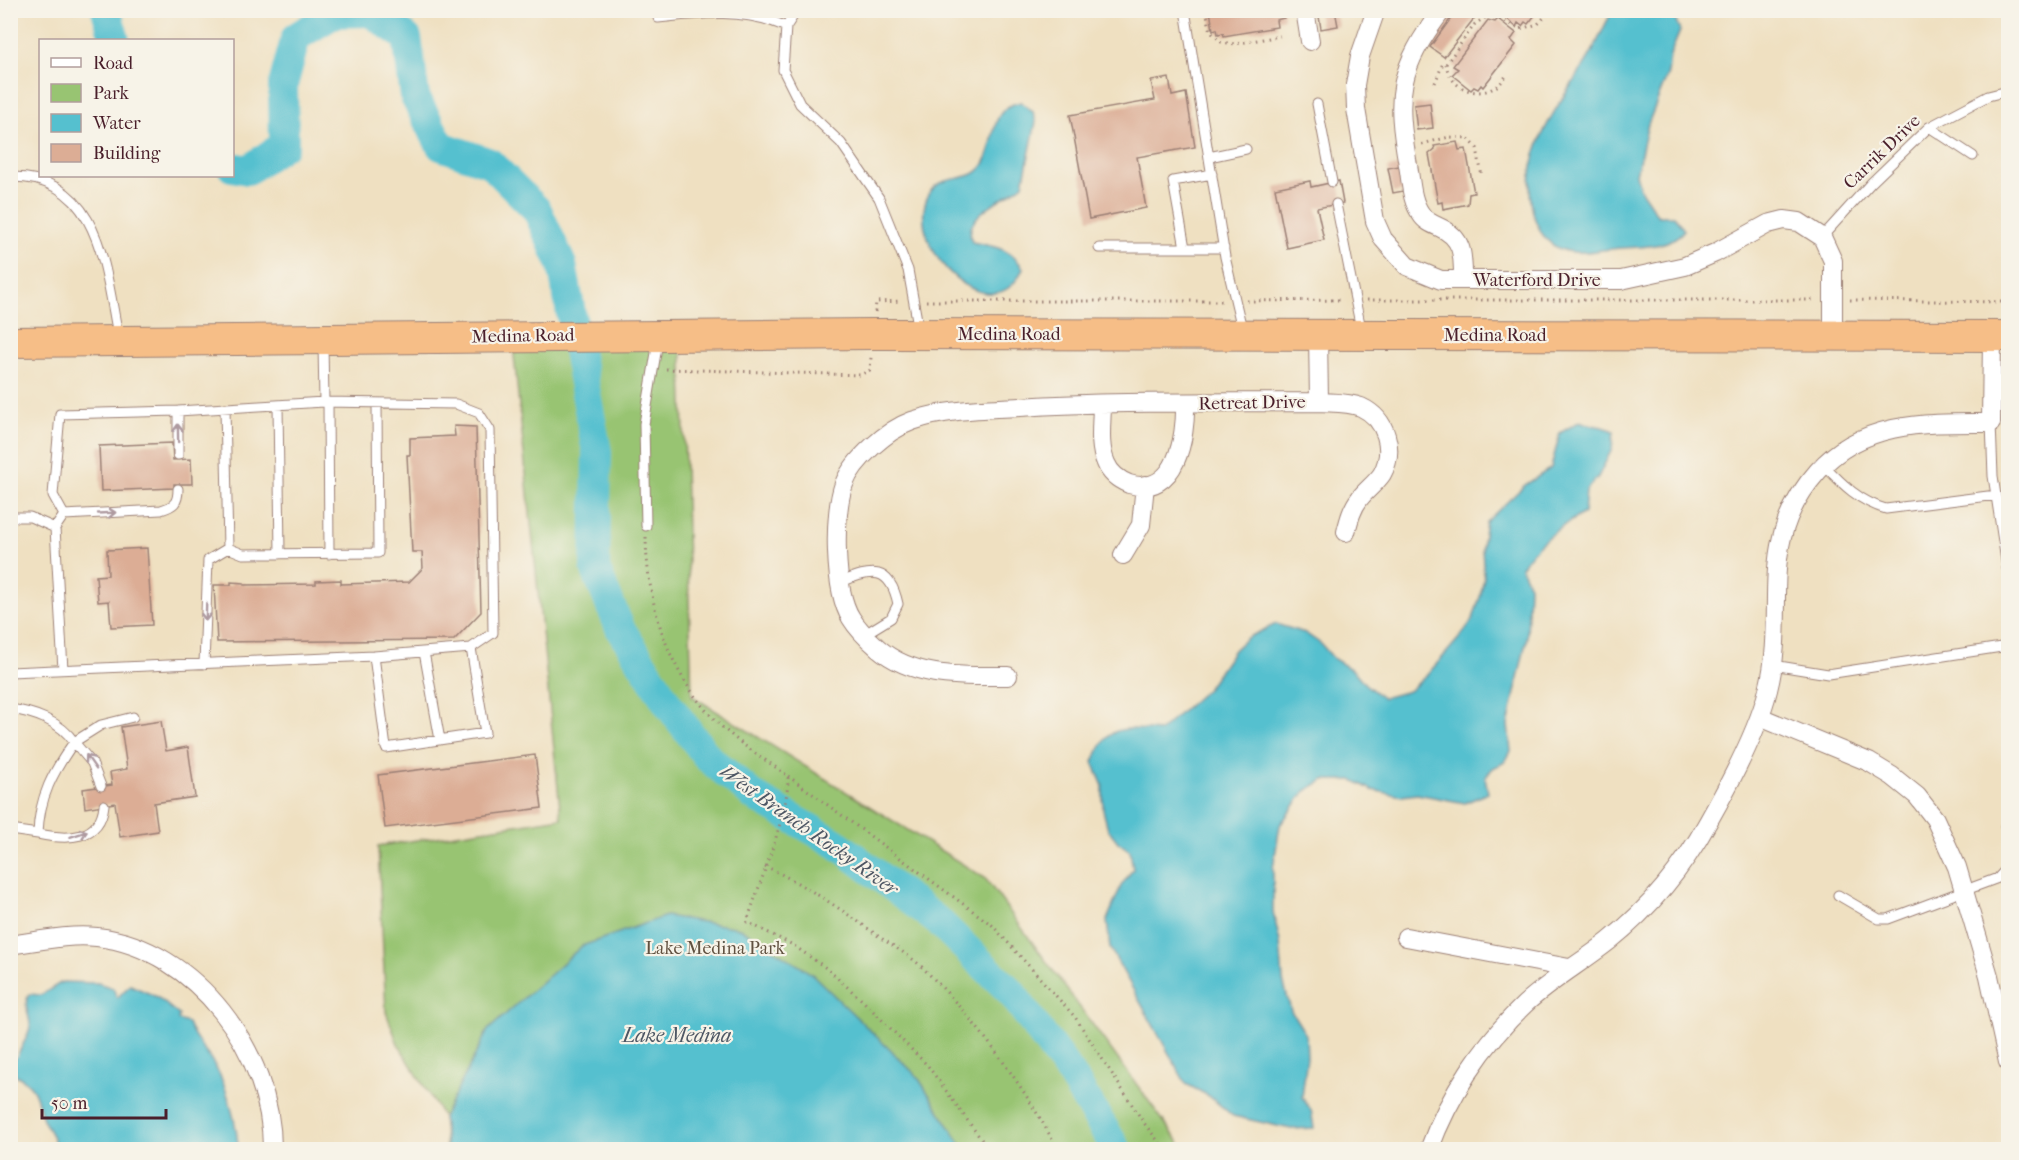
<svg xmlns="http://www.w3.org/2000/svg" width="2019" height="1160" viewBox="0 0 2019 1160" font-family="'IM FELL French Canon',serif">
	<style>
		.green { fill: #98c472; stroke: #71724e; stroke-width: 1.5 }
		.water { fill: #55c0cf; stroke: #50707d; stroke-width: 1.5 }
		.lines { fill: none; stroke-linecap: round; stroke-linejoin: round }
		.river { stroke: #55c0cf; stroke-width: 30 }
		.building { fill: #dcad95 }
		.service-casing { stroke: #9c8076; stroke-width: 11 }
		.minor-casing { stroke: #9c8076; stroke-width: 20 }
		.trunk-casing { stroke: #9c8076; stroke-width: 32 }
		.path { stroke: #9c8076; stroke-width: 3; stroke-dasharray: 1.5 4.5; stroke-linecap: butt }
		.service { stroke: #fff; stroke-width: 9 }
		.minor { stroke: #fff; stroke-width: 18 }
		.trunk { stroke: #f6be87; stroke-width: 30 }
		.oneway { stroke: #ae9aa0 }
		.labels { text-anchor: middle; dominant-baseline: central; stroke-width: 4.5; stroke-linejoin: round; paint-order: stroke }
		.street-label { font-size: 18px; fill: #4a1f2b; stroke: #f7f3e8 }
		.park-label { font-size: 18px; fill: #615140; stroke: #f7f3e8 }
		.water-label { font-size: 20px; font-style: italic; fill: #4e5764; stroke: #f7f3e8 }
	</style>
	<rect width="100%" height="100%" fill="#f7f3e8"/>
	<filter id="ink" filterUnits="userSpaceOnUse"><feTurbulence type="fractalNoise" baseFrequency=".0167" numOctaves="2"/><feDisplacementMap in="SourceGraphic" scale="12" xChannelSelector="R" yChannelSelector="G"/><feConvolveMatrix kernelMatrix="1 2 1 2 8 2 1 2 1" color-interpolation-filters="sRGB"/></filter>
	<filter id="wash" filterUnits="userSpaceOnUse"><feTurbulence type="fractalNoise" baseFrequency=".008" numOctaves="4" result="noise"/><feDisplacementMap in="SourceGraphic" scale="24" xChannelSelector="R" yChannelSelector="G"/><feGaussianBlur stdDeviation="1.35" result="paint"/><feColorMatrix in="noise" values="0 0 0 0 0 0 0 0 0 0 0 0 0 0 0 0 0 1.4 0 .05"/><feComposite in="paint" operator="in"/></filter>
	<g filter="url(#wash)">
		<rect width="100%" height="100%" fill="#efe0c1"/>
		<path class="green" d="M 681,335 L 692,696 L 985,878 L 1184,1149 L 446,1149 L 443,1117 L 398,1044 L 386,1012 L 378,846 L 561,818 L 512,336 Z"/>
		<path class="water" d="M 1613,11 L 1672,11 L 1680,31 L 1670,55 L 1668,73 L 1648,124 L 1636,174 L 1640,189 L 1658,216 L 1674,216 L 1684,230 C 1672,247 1641,247 1621,248 C 1600,249 1579,257 1558,248 C 1546,242 1538,229 1534,216 C 1517,155 1558,107 1588,59 C 1598,43 1603,26 1613,11 Z
			M 1021,102 L 1033,112 L 1036,122 L 1023,184 C 1006,199 961,214 972,242 C 995,247 1009,247 1023,268 C 994,337 903,248 928,196 C 939,171 971,186 984,164 C 998,140 987,108 1021,102 Z
			M 1580,421 C 1592,427 1602,425 1614,431 L 1612,449 L 1598,477 L 1586,490 L 1584,513 C 1558,528 1537,542 1521,567 L 1529,586 L 1527,637 L 1508,725 L 1511,751 L 1505,762 L 1493,768 L 1485,777 L 1488,793 L 1465,803 L 1417,794 L 1402,796 L 1372,790 L 1353,780 L 1324,780 L 1305,791 L 1280,825 L 1273,868 L 1273,912 L 1280,942 L 1283,981 L 1291,1011 L 1306,1035 L 1307,1057 L 1302,1097 L 1311,1110 L 1314,1128 L 1291,1129 L 1233,1116 L 1209,1096 L 1186,1084 L 1110,948 L 1107,920 L 1121,886 L 1133,869 L 1130,851 L 1118,842 L 1108,829 L 1103,810 L 1103,786 L 1093,762 C 1109,723 1121,728 1160,731 L 1208,688 L 1234,650 L 1247,638 L 1276,624 L 1305,633 L 1321,644 L 1334,659 L 1354,671 L 1365,684 L 1383,698 L 1409,691 L 1427,675 L 1461,636 L 1473,619 L 1481,594 L 1484,577 L 1482,548 L 1486,522 L 1525,485 L 1551,468 L 1560,433 Z
			M 666,916 L 740,928 L 812,974 L 917,1076 L 964,1149 L 447,1149 L 443,1118 L 488,1030 L 582,946 Z
			M 62,982 L 98,983 L 113,988 L 117,998 L 130,985 L 157,997 L 179,1015 L 178,1020 L 188,1023 C 194,1039 206,1051 215,1066 C 227,1086 238,1128 238,1149 L 56,1149 C 56,1138 47,1129 43,1119 C 35,1097 39,1088 16,1075 L 14,1062 C 20,1049 27,1040 30,1027 C 31,1017 22,1005 29,994 L 41,995 Z"/>
		<g class="lines">
			<path class="river" d="M 106,10 L 115,40
				M 232,167 L 248,170 L 284,145 L 283,85 L 296,37 L 335,13 L 370,12 L 407,38 L 415,97 L 441,146 L 490,163 L 537,210 L 562,265 L 597,452 L 595,568 L 620,628 L 668,704 L 708,758 L 754,796 L 837,844 L 939,922 L 1011,992 L 1070,1073 L 1117,1150"/>
		</g>
		<g id="blocks">
			<path class="building" d="M 1210,10 L 1283,10 L 1284,18 L 1276,20 L 1277,27 L 1224,36 L 1223,33 L 1218,34 L 1217,29 L 1213,30 Z
				M 1318,10 L 1335,10 L 1338,26 L 1321,29 Z
				M 1457,10 L 1469,10 L 1476,16 L 1444,57 L 1430,47 Z
				M 1498,10 L 1539,10 L 1528,24 L 1525,22 L 1522,26 L 1518,23 L 1516,27 Z
				M 1498,19 L 1516,33 L 1511,40 L 1516,45 L 1483,87 L 1481,85 L 1478,89 L 1474,87 L 1471,90 L 1452,75 L 1458,69 L 1453,66 L 1488,20 L 1495,22 Z
				M 1169,78 L 1172,96 L 1186,93 L 1195,147 L 1137,157 L 1146,208 L 1089,219 L 1070,115 L 1155,100 L 1151,81 Z
				M 1430,103 L 1433,128 L 1417,130 L 1414,105 Z
				M 1457,142 L 1459,150 L 1466,149 L 1474,193 L 1469,194 L 1468,204 L 1443,209 L 1442,202 L 1438,203 L 1429,154 L 1435,149 L 1434,146 Z
				M 1404,165 L 1409,190 L 1393,193 L 1388,168 Z
				M 1310,181 L 1311,187 L 1339,181 L 1343,203 L 1317,208 L 1324,240 L 1287,248 L 1275,188 Z
				M 454,426 L 476,427 L 481,612 L 454,640 L 217,642 L 214,585 L 231,585 L 231,582 L 244,583 L 244,585 L 316,584 L 316,581 L 341,580 L 341,584 L 409,582 L 423,568 L 422,552 L 412,552 L 407,455 L 410,455 L 410,438 L 455,436 Z
				M 172,443 L 173,460 L 191,459 L 192,484 L 174,484 L 174,488 L 101,491 L 99,446 Z
				M 147,548 L 152,625 L 111,627 L 109,601 L 98,602 L 96,576 L 108,575 L 107,550 Z
				M 161,721 L 166,751 L 188,747 L 195,797 L 154,803 L 158,831 L 120,837 L 115,803 L 85,808 L 83,789 L 112,785 L 110,772 L 127,769 L 121,727 Z
				M 535,755 L 542,808 L 385,828 L 378,775 Z"/>
		</g>
	</g>
	<g filter="url(#ink)">
		<use href="#blocks" fill-opacity="0" stroke="#9c8076" stroke-width="1.5"/>
		<g class="lines">
			<g class="service-casing">
				<path id="service" d="M 797,10 L 786,27 L 783,70 L 800,104 L 841,143 L 879,198 L 908,270 L 919,331
					M 1185,10 L 1225,257 L 1242,329
					M 658,18 C 702,13 746,8 786,27
					M 1317,104 L 1332,182
					M 1929,127 L 1973,156
					M 1209,157 L 1246,149
					M 10,177 C 100,175 105,269 118,335
					M 1336,204 L 1361,329
					M 1822,237 L 1871,183 L 1929,127 L 1988,96 L 2008,91
					M 1099,248 L 1224,248
					M 1185,248 L 1173,181 L 1212,174
					M 328,402 L 329,554
					M 278,405 L 280,554
					M 225,408 L 228,548
					M 178,411 L 178,455
					M 1991,423 L 1993,476 L 2008,574
					M 1824,465 C 1842,484 1860,502 1886,509 L 1996,495
					M 64,515 L 53,495 L 60,414 L 178,411 L 324,402
					M 10,517 L 30,517 L 55,528 L 63,670
					M 646,526 L 644,424 L 658,341
					M 55,528 L 64,515 L 161,510 C 174,506 178,503 178,489
					M 228,548 L 243,554 L 378,553 L 377,403
					M 841,582 C 872,569 890,566 898,604 L 891,618 L 865,634
					M 424,652 L 440,740
					M 374,656 L 471,648
					M 204,664 L 208,560 L 228,548
					M 1773,665 L 1828,674 L 2008,646
					M 10,672 L 374,656 L 386,748 L 485,733 L 471,648 L 493,633 L 490,430 L 479,413 L 456,404 L 324,402 L 323,344
					M 10,709 C 34,712 61,722 74,742 C 53,772 39,797 38,834 L 10,830
					M 101,786 L 92,763 L 74,742 L 101,725 L 133,717
					M 2005,826 L 2008,845
					M 38,834 C 67,840 100,841 104,805
					M 1838,895 L 1879,919 L 1888,919 L 1998,878 L 2008,867"/>
			</g>
			<g class="minor-casing">
				<path id="minor" d="M 1305,10 L 1310,41
					M 1376,10 L 1360,56 L 1355,85 L 1356,109 L 1375,221 L 1383,239 L 1407,266 L 1441,280 L 1621,280 L 1685,266 L 1715,253 L 1768,224 L 1784,220 L 1799,222 L 1822,237 L 1833,261 L 1833,336
					M 1442,10 C 1398,69 1395,94 1408,165 C 1411,181 1411,201 1421,214 C 1425,221 1432,224 1439,227 C 1464,238 1463,256 1463,280
					M 1318,334 L 1319,402
					M 1102,404 C 1102,422 1098,446 1106,463 C 1110,473 1119,480 1129,484 C 1177,498 1186,435 1185,404
					M 1123,555 L 1141,525 L 1145,485
					M 1008,676 C 964,676 914,679 878,648 C 869,640 857,628 851,618 C 834,591 833,513 844,484 C 853,460 887,430 912,421 C 946,409 984,409 1020,407 C 1119,401 1219,403 1319,402 C 1333,403 1348,402 1361,407 C 1387,419 1395,450 1382,474 C 1376,483 1366,490 1360,498 C 1352,508 1349,520 1346,532
					M 1760,717 L 1869,762 L 1892,776 L 1917,796 L 1935,819 L 1957,867 L 1989,976 L 2008,1062
					M 1406,937 L 1569,968
					M 10,945 C 39,941 68,934 97,937 C 196,948 273,1054 272,1150
					M 1429,1150 C 1449,1095 1483,1044 1525,1004 C 1551,980 1581,963 1609,941 C 1650,908 1683,868 1708,822 C 1729,785 1758,731 1768,690 C 1789,608 1753,544 1818,471 C 1863,420 1929,423 1991,423 L 1992,336"/>
			</g>
			<g class="trunk-casing">
				<path id="trunk" d="M 10,342 L 873,334 L 2008,336"/>
			</g>
			<path class="path" d="M 1206,10 L 1211,32 L 1221,42 L 1235,44 L 1280,36
				M 1446,64 L 1475,24 L 1491,14 L 1520,29 L 1538,24 L 1551,10
				M 1435,83 L 1443,63 L 1446,64 C 1451,96 1493,102 1507,74
				M 1422,144 L 1449,137 L 1468,138 L 1477,148 L 1482,177
				M 1367,300 L 1816,300
				M 1850,300 L 2008,302
				M 926,301 L 1222,301
				M 1247,301 L 1342,300
				M 875,312 L 876,302 L 901,301
				M 666,369 L 860,375 L 870,370 L 871,357
				M 646,537 C 647,610 672,685 729,733 C 747,749 769,762 788,776 C 789,814 759,883 747,922 L 793,945 L 826,968 L 864,1002 L 928,1066 L 989,1150
				M 788,776 L 992,925 L 1075,1017 L 1144,1123 L 1165,1150
				M 765,866 C 807,886 844,911 881,938 C 895,947 910,956 922,967 C 977,1021 1022,1083 1058,1150"/>
			<use href="#service" class="service"/>
			<use href="#minor" class="minor"/>
			<use href="#trunk" class="trunk"/>
		</g>
		<defs><path id="oneway-shaft" d="M-6 0H5M1.5-3L5.5 0L1.5 3" fill="none" stroke-width="1.6" stroke-linecap="round" stroke-linejoin="round" transform="scale(1.5)"/></defs>
		<g class="oneway">
			<use href="#oneway-shaft" transform="translate(178 433) rotate(-91)"/>
			<use href="#oneway-shaft" transform="translate(107 513) rotate(-3)"/>
			<use href="#oneway-shaft" transform="translate(206 612) rotate(92)"/>
			<use href="#oneway-shaft" transform="translate(91 762) rotate(-125)"/>
			<use href="#oneway-shaft" transform="translate(79 834) rotate(-18)"/>
		</g>
	</g>
	<g class="labels">
		<g class="street-label">
			<text transform="translate(1882 152) rotate(-44)">Carrik Drive</text>
			<text x="1537" y="280">Waterford Drive</text>
			<text x="1009" y="334">Medina Road</text>
			<text x="1495" y="335">Medina Road</text>
			<text transform="translate(523 336) rotate(-1)">Medina Road</text>
			<text transform="translate(1252 403) rotate(-1)">Retreat Drive</text>
		</g>
		<g class="park-label">
			<text x="715" y="948">Lake Medina Park</text>
		</g>
		<g class="water-label">
			<text transform="translate(809 830) rotate(35)">West Branch Rocky River</text>
			<text x="677" y="1035">Lake Medina</text>
		</g>
	</g>
	<rect width="2019" height="1160" fill="none" stroke="#f7f3e8" stroke-width="36"/>
	<rect x="39" y="39" width="195" height="138" fill="#f7f3e8" stroke="#b29e9c" stroke-width="1.5"/>
	<rect x="51" y="58" width="30" height="9" fill="#ffffff" stroke="#b29e9c" stroke-width="1.5"/>
	<text x="93" y="69" font-size="18" fill="#4a1f2b">Road</text>
	<rect x="51" y="84" width="30" height="18" fill="#98c472" stroke="#b29e9c" stroke-width="1.5"/>
	<text x="93" y="99" font-size="18" fill="#4a1f2b">Park</text>
	<rect x="51" y="114" width="30" height="18" fill="#55c0cf" stroke="#b29e9c" stroke-width="1.5"/>
	<text x="93" y="129" font-size="18" fill="#4a1f2b">Water</text>
	<rect x="51" y="144" width="30" height="18" fill="#dcad95" stroke="#b29e9c" stroke-width="1.5"/>
	<text x="93" y="159" font-size="18" fill="#4a1f2b">Building</text>
	<path d="M42 1109v9h124v-9" fill="none" stroke="#4a1f2b" stroke-width="3"/>
	<text x="51" y="1109" font-size="18" fill="#4a1f2b" stroke="#f7f3e8" stroke-width="4.5" paint-order="stroke">50 m</text>
</svg>
